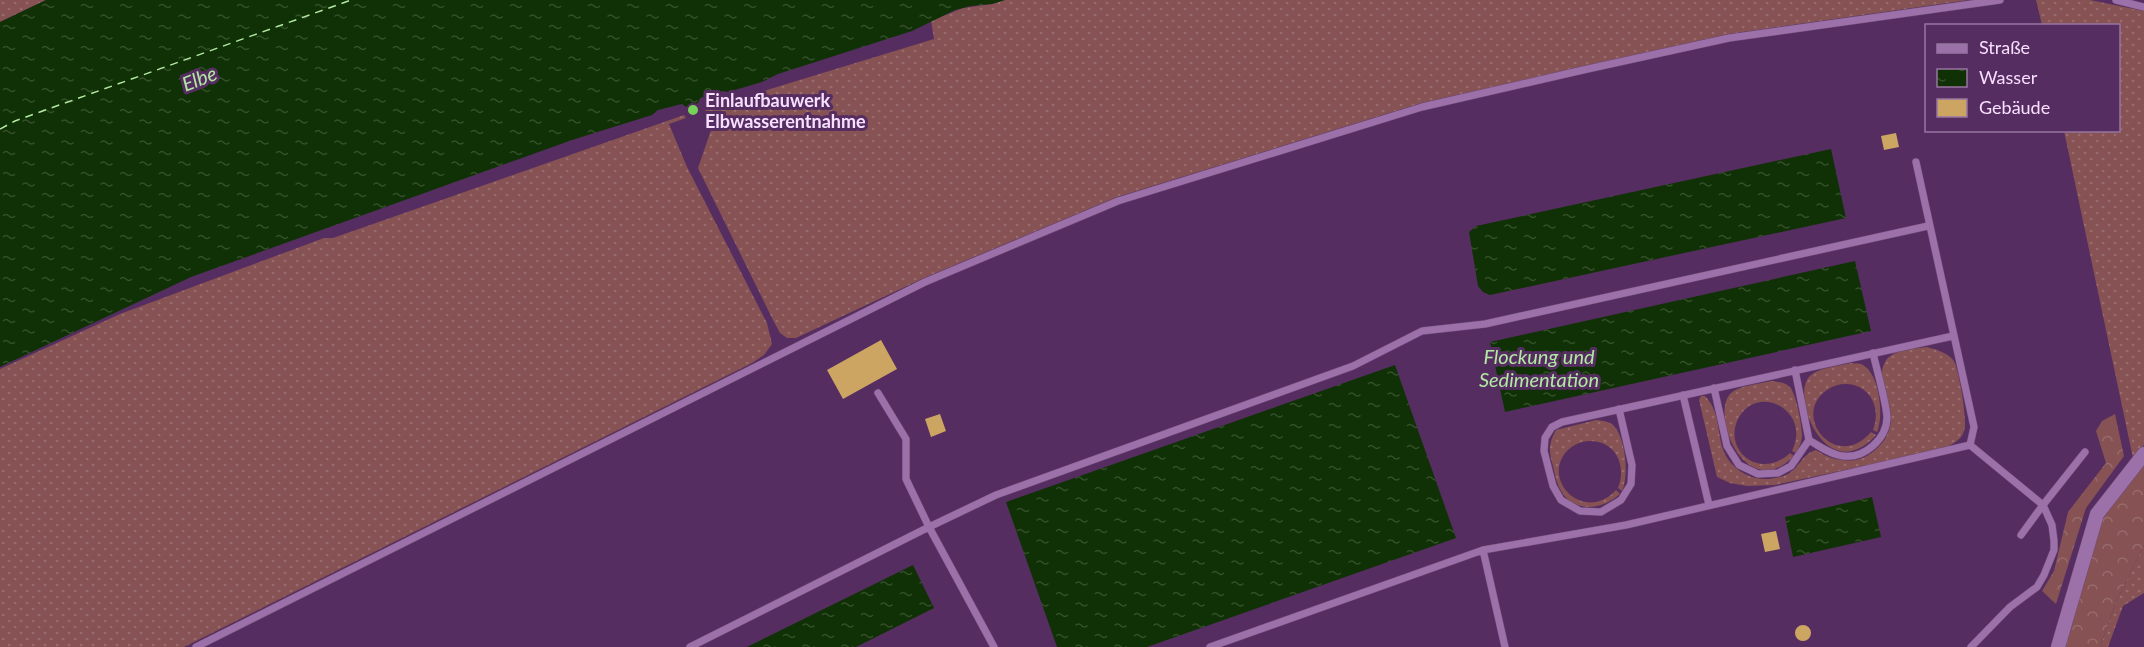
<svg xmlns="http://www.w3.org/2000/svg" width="2144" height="647" viewBox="0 0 2144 647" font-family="Lato,sans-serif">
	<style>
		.grass { fill: url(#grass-dots) }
		.forest { fill: url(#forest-crowns) }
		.water { fill: url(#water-ripples) }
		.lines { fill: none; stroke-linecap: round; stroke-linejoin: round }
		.ferry { stroke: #b2e9a2; stroke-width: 1.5; stroke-dasharray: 8 6; stroke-linecap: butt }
		.building { fill: #cda563 }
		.lane-casing { stroke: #6f4c78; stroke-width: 8 }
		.street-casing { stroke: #6f4c78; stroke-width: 15 }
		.lane { stroke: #9c70a8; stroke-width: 7 }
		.street { stroke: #9c70a8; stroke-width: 14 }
		.poi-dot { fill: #77d259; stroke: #552d60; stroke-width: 2 }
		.labels { text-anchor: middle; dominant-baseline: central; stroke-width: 6; stroke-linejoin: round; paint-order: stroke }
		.poi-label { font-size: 18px; font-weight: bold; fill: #f8e0ff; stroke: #552d60; text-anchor: start }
		.water-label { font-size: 20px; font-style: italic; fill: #b2e9a2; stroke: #552d60 }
	</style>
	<defs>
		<pattern id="grass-dots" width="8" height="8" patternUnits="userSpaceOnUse" patternTransform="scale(1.5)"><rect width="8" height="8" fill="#865253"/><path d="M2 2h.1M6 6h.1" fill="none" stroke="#986b6d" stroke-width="1.8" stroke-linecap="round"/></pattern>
		<pattern id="forest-crowns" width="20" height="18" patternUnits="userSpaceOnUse" patternTransform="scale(1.5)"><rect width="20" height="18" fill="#865253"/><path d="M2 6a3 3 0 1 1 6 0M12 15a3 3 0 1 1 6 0" fill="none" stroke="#986b6d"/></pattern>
		<pattern id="water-ripples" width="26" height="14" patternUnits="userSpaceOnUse" patternTransform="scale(1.5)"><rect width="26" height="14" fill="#103105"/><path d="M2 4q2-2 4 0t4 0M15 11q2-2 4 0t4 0" fill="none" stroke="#344f2a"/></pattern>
	</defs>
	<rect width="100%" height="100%" fill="#552d60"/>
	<path class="grass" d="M 0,0 L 46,0 L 0,22 Z
		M 1005,0 L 1969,0 L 1729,34 L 1422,103 L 1117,197 L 924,278 L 796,338 L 787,338 L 780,333 L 773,320 L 698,168 L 711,130 L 705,109 L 934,39 L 931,21 L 963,8 L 992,4 Z
		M 2036,0 L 2090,0 L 2144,11 L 2144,445 L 2133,458 L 2064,131 L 2118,130 L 2118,26 L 2042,25 Z
		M 684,115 L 686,118 L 669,124 L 687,167 L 767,323 L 772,344 L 764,355 L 752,363 L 184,647 L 0,647 L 0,369 L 120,314 L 324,238 L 333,238 Z
		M 1927,347 C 1937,350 1950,353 1955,363 C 1959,373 1968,421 1964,431 C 1961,442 1948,446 1939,450 L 1775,485 L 1747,486 L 1730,483 L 1717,477 L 1699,400 L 1701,396 L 1705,396 C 1729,421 1707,454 1747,475 C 1755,479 1766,480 1775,478 C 1779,477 1784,476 1788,474 C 1799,468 1803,453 1816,450 C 1829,459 1844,463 1860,459 C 1869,456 1876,450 1882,443 C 1906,412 1872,386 1885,362 C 1892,349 1914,349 1927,347 Z
		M 1851,363 C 1854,364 1858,363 1861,364 C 1880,372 1884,416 1877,432 L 1873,430 C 1880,412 1874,391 1854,385 C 1845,383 1835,384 1827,390 C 1790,415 1836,473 1871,432 L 1876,435 C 1826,490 1788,393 1811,375 C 1821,367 1839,366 1851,363 Z
		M 1771,381 C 1778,382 1785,382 1790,387 C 1796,394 1802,425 1802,435 C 1802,442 1799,447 1796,453 L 1792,451 C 1812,410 1757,382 1738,419 C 1734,427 1733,437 1737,446 C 1747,468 1774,469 1790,453 L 1794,456 C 1746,505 1709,414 1731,393 C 1740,385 1760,384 1771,381 Z
		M 1596,420 C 1603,421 1609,421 1614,426 C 1626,439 1629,476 1622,491 L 1618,488 C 1627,466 1616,441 1590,441 C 1582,441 1575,444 1569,449 C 1538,478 1584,525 1616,490 L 1620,494 C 1602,510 1573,514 1560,489 C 1556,482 1555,474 1553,466 C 1549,452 1548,444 1556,430 Z
		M 2144,545 L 2144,593 L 2123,606 L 2108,647 L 2100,647 L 2116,602 Z"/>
	<path class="forest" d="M 2115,414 L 2124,456 L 2086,508 L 2056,604 L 2042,591 L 2054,571 L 2068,512 L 2106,463 L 2096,431 L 2102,421 Z
		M 2144,464 L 2144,545 L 2116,602 L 2100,647 L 2063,647 L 2103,516 Z"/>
	<path class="water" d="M 46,0 L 1005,0 L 992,4 L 971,6 L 955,10 L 912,31 L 778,74 L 762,82 L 728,92 L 723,91 L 700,98 L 698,103 L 693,105 L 691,101 L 691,105 L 686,107 L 682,104 L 658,110 L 652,115 L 572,140 L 191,277 L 0,367 L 0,22 Z
		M 1831,149 L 1846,218 L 1490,295 L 1483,292 L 1478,286 L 1469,232 L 1476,226 Z
		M 1855,261 L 1871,331 L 1505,412 L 1490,342 Z
		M 1395,365 L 1456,538 L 1147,647 L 1057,647 L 1006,502 Z
		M 1872,497 L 1881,537 L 1793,557 L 1785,517 Z
		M 913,565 L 934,608 L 856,647 L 747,647 Z"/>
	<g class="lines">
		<path class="ferry" d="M 0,129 L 15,121 L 351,0"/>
	</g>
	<path class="building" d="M 1896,133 L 1899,147 L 1884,150 L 1881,136 Z
		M 881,340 L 897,369 L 843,399 L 827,370 Z
		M 940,414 L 946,431 L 931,437 L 925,419 Z
		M 1776,531 L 1780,549 L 1765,552 L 1761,534 Z
		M1795 633a8 8 0 1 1 16 0a8 8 0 1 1-16 0Z"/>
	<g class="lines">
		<g class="lane-casing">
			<path id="lane" d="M 2116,0 L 2144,7
				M 1916,162 L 1974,427 L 1970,445 L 2043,505 L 2085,452
				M 1795,370 L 1809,440
				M 1714,388 L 1727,446 L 1739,465 L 1758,474 L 1778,473 L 1791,466 L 1809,440 C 1819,446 1831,455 1843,456 C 1864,459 1887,439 1887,417 C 1886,401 1877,371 1873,353
				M 878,393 L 906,439 L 906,479 L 929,527 L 994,647
				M 1683,395 L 1709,505
				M 1619,409 L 1632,465 L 1631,484 L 1621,500 L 1601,512 L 1580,511 L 1561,500 L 1553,486 L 1544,451 L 1545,438 L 1552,427 L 1562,422 L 1953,336
				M 2021,535 L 2043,505
				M 1483,550 L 1505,647
				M 196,647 L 925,282 L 1118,201 L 1422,107 L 1583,70 L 1729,38 L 2000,0
				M 690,647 L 929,527 L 996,495 L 1353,366 L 1422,331 L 1485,324 L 1928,226
				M 1210,647 L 1483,550 L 1626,525 L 1970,445
				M 1971,647 L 2010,607 L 2037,587 L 2044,575 L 2054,550 L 2054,541 L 2052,525 L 2043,505"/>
		</g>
		<g class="street-casing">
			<path id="street" d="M 2058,647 L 2097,514 L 2144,454"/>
		</g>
		<use href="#lane" class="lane"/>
		<use href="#street" class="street"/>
	</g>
	<circle class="poi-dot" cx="693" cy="110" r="6"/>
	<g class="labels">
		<g class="poi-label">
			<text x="705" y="100">Einlaufbauwerk<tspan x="705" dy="21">Elbwasserentnahme</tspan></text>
		</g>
		<g class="water-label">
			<text transform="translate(199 78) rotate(-21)">Elbe</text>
			<text x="1539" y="356">Flockung und<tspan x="1539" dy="23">Sedimentation</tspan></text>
		</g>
	</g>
	<rect x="1925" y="24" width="195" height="108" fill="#552d60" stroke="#9675a0" stroke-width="1.5"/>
	<rect x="1937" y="44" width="30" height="9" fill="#9c70a8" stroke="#9675a0" stroke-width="1.5"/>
	<text x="1979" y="54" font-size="18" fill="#f8e0ff">Straße</text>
	<rect x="1937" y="69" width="30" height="18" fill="url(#water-ripples)" stroke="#9675a0" stroke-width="1.5"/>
	<text x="1979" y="84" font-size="18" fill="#f8e0ff">Wasser</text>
	<rect x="1937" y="99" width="30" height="18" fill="#cda563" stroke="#9675a0" stroke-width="1.5"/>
	<text x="1979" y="114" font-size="18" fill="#f8e0ff">Gebäude</text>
</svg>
